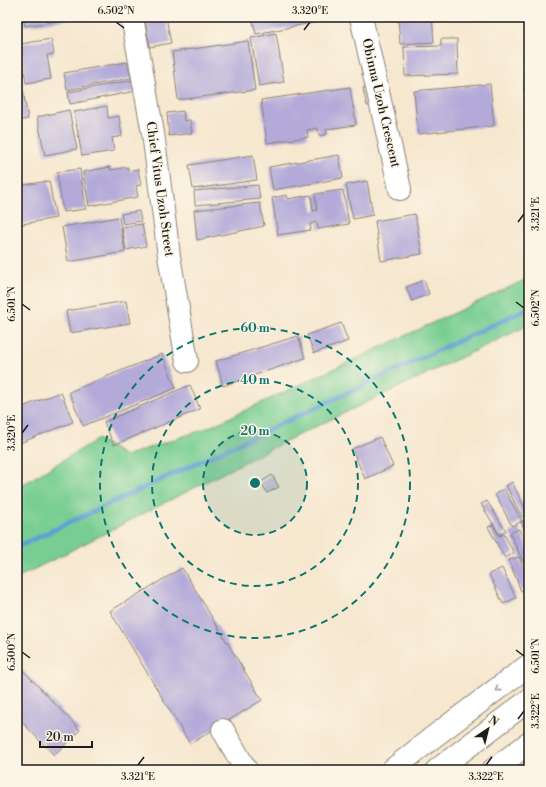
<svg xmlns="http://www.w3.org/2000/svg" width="546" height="787" viewBox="0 0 546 787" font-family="'Libre Bodoni',serif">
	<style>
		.green { fill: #78ce92; stroke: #4a7557 }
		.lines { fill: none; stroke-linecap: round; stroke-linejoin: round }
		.stream { stroke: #5f9fd2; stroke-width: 5 }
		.building { fill: #b3aad9 }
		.minor-casing { stroke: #898276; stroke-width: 24 }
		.major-casing { stroke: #898276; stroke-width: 24 }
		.highway-casing { stroke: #898276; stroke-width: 24 }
		.minor { stroke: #fff; stroke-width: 22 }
		.major { stroke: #fff; stroke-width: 22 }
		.highway { stroke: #fff; stroke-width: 22 }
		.oneway { stroke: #999 }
		.ticks { fill: none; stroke: #1c1c1c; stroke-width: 1.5 }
		.ring { fill: none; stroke: #0f766e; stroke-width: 2; stroke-dasharray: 7 5 }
		.labels { text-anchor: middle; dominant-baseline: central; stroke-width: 3; stroke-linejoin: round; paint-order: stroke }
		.street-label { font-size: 13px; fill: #1c1c1c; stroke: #fcf5e5 }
		.centre { fill: #0f766e; stroke: #fcf5e5; stroke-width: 2 }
		.ring-label { font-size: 12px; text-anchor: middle; font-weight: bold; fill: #0f766e; stroke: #fcf5e5; stroke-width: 3; stroke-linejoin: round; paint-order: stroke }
		.neatline { fill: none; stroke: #1c1c1c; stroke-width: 1.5 }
		.ticks-label { font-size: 10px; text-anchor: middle; fill: #1c1c1c }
	</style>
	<rect width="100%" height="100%" fill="#fcf5e5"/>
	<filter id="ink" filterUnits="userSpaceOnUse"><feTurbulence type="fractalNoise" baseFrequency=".025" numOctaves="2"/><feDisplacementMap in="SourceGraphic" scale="8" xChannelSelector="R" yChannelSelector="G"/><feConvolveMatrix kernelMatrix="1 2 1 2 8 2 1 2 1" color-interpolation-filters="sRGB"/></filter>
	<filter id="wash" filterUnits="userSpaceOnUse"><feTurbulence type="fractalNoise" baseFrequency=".012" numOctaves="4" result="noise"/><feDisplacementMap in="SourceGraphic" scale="16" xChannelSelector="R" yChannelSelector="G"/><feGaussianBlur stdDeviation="0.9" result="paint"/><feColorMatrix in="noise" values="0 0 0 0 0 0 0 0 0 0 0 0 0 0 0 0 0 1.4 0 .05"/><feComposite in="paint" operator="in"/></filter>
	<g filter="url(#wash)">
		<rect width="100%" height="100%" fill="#f6e7cf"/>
		<path class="green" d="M 529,278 L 529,325 L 294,437 L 17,578 L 17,488 L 98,439 L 125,456 L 205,429 Z"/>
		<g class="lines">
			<path class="stream" d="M 17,547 L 529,308"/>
		</g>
		<g id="blocks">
			<path class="building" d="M 23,17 L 78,17 L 78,18 L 25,26 Z
				M 144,17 L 166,17 L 171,43 L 150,47 Z
				M 252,17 L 335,17 L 336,18 L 256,34 Z
				M 398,17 L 432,17 L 434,42 L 400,44 Z
				M 276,33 L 284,82 L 259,86 L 251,38 Z
				M 51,39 L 54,54 L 47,55 L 51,79 L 26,83 L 20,44 Z
				M 441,39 L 457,39 L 458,74 L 405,76 L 404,47 L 441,46 Z
				M 248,41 L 255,90 L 178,100 L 172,52 Z
				M 17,61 L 18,61 L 23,86 L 17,87 Z
				M 127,62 L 131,78 L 67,90 L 64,73 Z
				M 528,69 L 529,69 L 529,91 L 524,90 Z
				M 133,80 L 136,91 L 70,104 L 68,92 Z
				M 490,84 L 494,126 L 418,134 L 414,91 Z
				M 374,86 L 378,104 L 367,106 L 363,88 Z
				M 350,87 L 356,125 L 326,129 L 327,134 L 319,136 L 318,128 L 307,130 L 308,137 L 267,143 L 261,100 Z
				M 23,90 L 28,119 L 17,121 L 17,91 Z
				M 107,106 L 108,118 L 119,116 L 122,136 L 112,138 L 114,151 L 82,156 L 74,112 Z
				M 69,110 L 77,149 L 45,155 L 37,117 Z
				M 183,111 L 184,121 L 190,120 L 192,133 L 169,136 L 167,113 Z
				M 253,155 L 257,180 L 193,189 L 189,165 Z
				M 339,155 L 343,178 L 273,190 L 269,167 Z
				M 110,167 L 111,170 L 128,167 L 128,171 L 138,169 L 141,185 L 136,186 L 138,197 L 89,206 L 83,172 Z
				M 80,169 L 86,209 L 63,212 L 57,172 Z
				M 49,181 L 56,218 L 17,225 L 17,186 Z
				M 367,181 L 373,215 L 353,219 L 346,185 Z
				M 258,185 L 260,199 L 195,205 L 194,191 Z
				M 343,190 L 349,224 L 318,229 L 317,222 L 310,224 L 311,230 L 278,235 L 272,198 L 287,195 L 288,199 L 311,195 L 313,211 L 317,210 L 315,194 Z
				M 260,203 L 264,226 L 197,240 L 194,210 Z
				M 139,211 L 141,221 L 123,224 L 121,214 Z
				M 415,214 L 422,254 L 381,261 L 375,221 Z
				M 119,217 L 125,252 L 68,262 L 62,227 Z
				M 142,224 L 146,246 L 126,250 L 122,227 Z
				M 424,280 L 429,294 L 412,301 L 406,287 Z
				M 126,301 L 130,323 L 70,333 L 66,311 Z
				M 341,323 L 348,341 L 314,353 L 307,335 Z
				M 298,336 L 305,358 L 223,386 L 216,361 Z
				M 162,354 L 176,388 L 83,426 L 69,392 Z
				M 190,385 L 200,409 L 114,445 L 104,422 Z
				M 61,392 L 73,422 L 17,444 L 17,409 Z
				M 380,437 L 393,466 L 365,479 L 352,449 Z
				M 272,475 L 279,487 L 267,493 L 261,482 Z
				M 512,482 L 528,514 L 522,517 L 506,486 Z
				M 504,489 L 522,521 L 512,526 L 495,494 Z
				M 487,501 L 506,531 L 500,535 L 481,504 Z
				M 527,520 L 529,524 L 529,539 L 521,522 Z
				M 493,525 L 499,536 L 504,534 L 514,553 L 505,558 L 488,527 Z
				M 519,529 L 529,551 L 529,562 L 524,564 L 510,533 Z
				M 519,557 L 529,582 L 529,589 L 521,591 L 509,560 Z
				M 182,568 L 262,700 L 190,744 L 110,611 Z
				M 502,568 L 516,598 L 503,604 L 489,574 Z
				M 17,664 L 80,730 L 54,755 L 17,717 Z"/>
		</g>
	</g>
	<g filter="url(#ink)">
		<use href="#blocks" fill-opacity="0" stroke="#898276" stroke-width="1"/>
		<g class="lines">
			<g class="minor-casing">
				<path id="minor" d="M 132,17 L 153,133 L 169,256 L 187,361
					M 361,17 L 400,189
					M 223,730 L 246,770"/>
			</g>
			<g class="major-casing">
				<path id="major" d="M 392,770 L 432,738 L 529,665"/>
			</g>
			<g class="highway-casing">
				<path id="highway" d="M 437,770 L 529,700
					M 493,770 L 529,743"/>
			</g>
			<use href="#minor" class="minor"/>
			<use href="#major" class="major"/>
			<use href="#highway" class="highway"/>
		</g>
		<defs><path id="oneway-chevron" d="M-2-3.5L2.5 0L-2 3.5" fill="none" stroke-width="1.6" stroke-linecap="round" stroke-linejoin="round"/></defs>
		<use class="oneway" href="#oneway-chevron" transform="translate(498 689) rotate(143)"/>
	</g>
	<path class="ticks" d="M 116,22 L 124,28M 304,30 L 310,22M 518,222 L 524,214M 516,302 L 524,308M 22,304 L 30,310M 22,433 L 28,425M 516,650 L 524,656M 22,652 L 30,658M 518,719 L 524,711M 138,765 L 144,757M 486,765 L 492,757"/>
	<circle cx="255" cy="483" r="52" fill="#0f766e" fill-opacity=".12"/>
	<g class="ring">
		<circle cx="255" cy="483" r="52"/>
		<circle cx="255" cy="483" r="103"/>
		<circle cx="255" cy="483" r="155"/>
	</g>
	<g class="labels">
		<g class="street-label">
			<text transform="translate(381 103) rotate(77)">Obinna Uzoh Crescent</text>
			<text transform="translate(160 189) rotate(82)">Chief Vitus Uzoh Street</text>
		</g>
	</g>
	<circle cx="255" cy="483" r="6" class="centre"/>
	<g class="ring-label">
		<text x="255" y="332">60 m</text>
		<text x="255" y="384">40 m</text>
		<text x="255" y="435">20 m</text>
	</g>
	<rect width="546" height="787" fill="none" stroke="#fcf5e5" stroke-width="44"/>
	<g transform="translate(488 729) rotate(35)" stroke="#fcf5e5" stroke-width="3" paint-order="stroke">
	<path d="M0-3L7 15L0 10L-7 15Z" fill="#1c1c1c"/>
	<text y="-6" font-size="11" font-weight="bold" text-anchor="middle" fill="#1c1c1c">N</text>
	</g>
	<path d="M40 741v6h52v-6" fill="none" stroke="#1c1c1c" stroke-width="2"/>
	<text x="46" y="741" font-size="12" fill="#1c1c1c" stroke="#fcf5e5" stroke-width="3" paint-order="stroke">20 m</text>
	<rect x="22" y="22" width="502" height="743" class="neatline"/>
	<g class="ticks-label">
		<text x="116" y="14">6.502°N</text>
		<text x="310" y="14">3.320°E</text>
		<text transform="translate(535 214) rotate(-90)" y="4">3.321°E</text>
		<text transform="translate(11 304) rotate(-90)" y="4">6.501°N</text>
		<text transform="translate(535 308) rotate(-90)" y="4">6.502°N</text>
		<text transform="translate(11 433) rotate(-90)" y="4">3.320°E</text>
		<text transform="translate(11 652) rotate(-90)" y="4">6.500°N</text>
		<text transform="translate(535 656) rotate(-90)" y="4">6.501°N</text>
		<text transform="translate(535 711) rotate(-90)" y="4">3.322°E</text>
		<text x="138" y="780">3.321°E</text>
		<text x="486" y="780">3.322°E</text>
	</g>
</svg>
